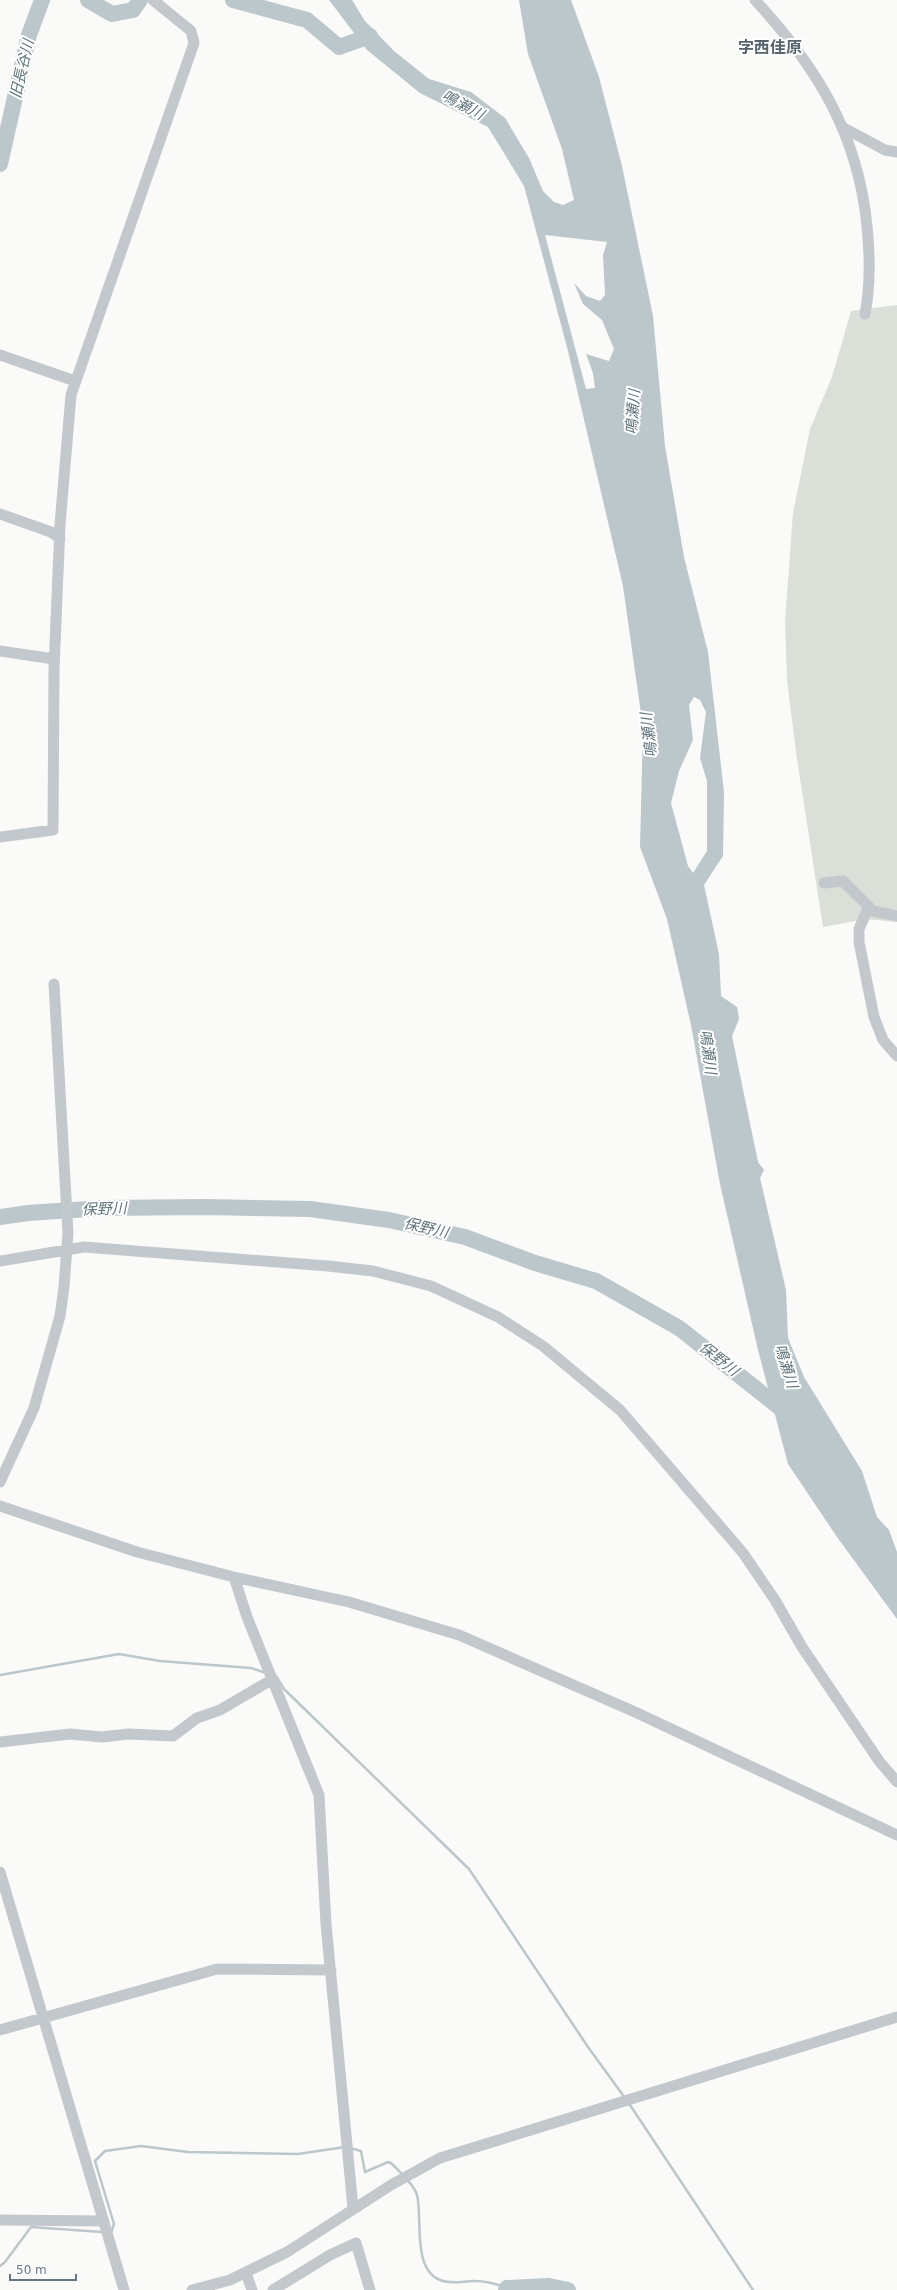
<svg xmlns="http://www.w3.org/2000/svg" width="897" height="2290" viewBox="0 0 897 2290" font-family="'DejaVu Sans','Noto Sans JP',sans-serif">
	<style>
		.green { fill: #dadfd7 }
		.water { fill: #bbc7cb; fill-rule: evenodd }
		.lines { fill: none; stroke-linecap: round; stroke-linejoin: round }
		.stream { stroke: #bbc7cb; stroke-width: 2.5 }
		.river { stroke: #bbc7cb; stroke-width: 16 }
		.minor { stroke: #c3c8cc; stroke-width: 11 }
		.labels { text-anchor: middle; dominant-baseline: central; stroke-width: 4; stroke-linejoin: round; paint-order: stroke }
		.water-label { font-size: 15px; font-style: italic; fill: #60757c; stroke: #fff }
		.quarter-label { font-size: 16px; font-weight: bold; fill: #57646e; stroke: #fff }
	</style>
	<rect width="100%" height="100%" fill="#fafaf8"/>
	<path class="green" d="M 897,305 L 897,922 L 866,919 L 823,927 L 796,752 L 787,680 L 785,622 L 793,513 L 810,429 L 832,377 L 851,311 Z"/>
	<path class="water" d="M 329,0 L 352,0 L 365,21 L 394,51 L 429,79 L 471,92 L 505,118 L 529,158 L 543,191 L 554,202 L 563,205 L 574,200 L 562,149 L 528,54 L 519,0 L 571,0 L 599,77 L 622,166 L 653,316 L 665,446 L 684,557 L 708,652 L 724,792 L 723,856 L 704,885 L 719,954 L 721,996 L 737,1007 L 739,1019 L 732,1036 L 758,1162 L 764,1170 L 760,1178 L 786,1290 L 788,1338 L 804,1377 L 862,1471 L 877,1517 L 889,1530 L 897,1552 L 897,1619 L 837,1537 L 788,1464 L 758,1350 L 720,1184 L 691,1025 L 667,919 L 640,847 L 643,728 L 623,586 L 568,351 L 524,186 L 488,127 L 420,93 L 367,50 ZM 545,235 L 607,242 L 603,255 L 605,295 L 600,301 L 586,296 L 574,283 L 583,304 L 602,320 L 614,349 L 609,361 L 586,354 L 593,373 L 595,388 L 586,389 ZM 694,697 L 700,700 L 706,712 L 700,758 L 707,781 L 707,851 L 693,873 L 688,866 L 671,803 L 679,771 L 693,740 L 689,705 Z"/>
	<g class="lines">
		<path class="stream" d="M 0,1675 L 119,1654 L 160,1661 L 251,1668 L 266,1673
			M 276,1676 L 284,1689 L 469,1869 L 588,2047 L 625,2098
			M 628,2102 L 753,2290
			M 350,2148 L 361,2151 L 365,2172 L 388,2162 L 391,2163 L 402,2174
			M 407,2180 C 411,2184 415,2188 417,2195 C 423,2217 411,2273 443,2281 C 454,2284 464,2281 474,2281 C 485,2281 497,2284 507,2288
			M 111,2233 L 114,2224 L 95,2161 L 105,2151 L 141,2146 L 188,2152 L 298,2154 L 345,2147
			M 0,2266 L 5,2262 L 31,2227 L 102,2232"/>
		<path class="river" d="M 88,0 L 112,14 L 133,10 L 140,0
			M 233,0 L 307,20 L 339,47 L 370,36
			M 0,164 L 29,35 L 42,0
			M 0,1217 L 28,1213 L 103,1208 L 203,1207 L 310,1209 L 389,1220 L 465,1237 L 535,1263 L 596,1281 L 679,1328 L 788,1414
			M 506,2290 L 507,2288 L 549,2286 L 568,2290"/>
		<path class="minor" d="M 755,0 C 817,67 858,134 867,226 C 870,256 871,284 865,314
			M 844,128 L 885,150 L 897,152
			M 0,355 L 75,381
			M 0,514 L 51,532 L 60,539
			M 0,651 L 54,659
			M 0,837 L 53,830 L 54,669 L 60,525 L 71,395 L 194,43 L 191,31 L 153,0
			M 824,883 L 843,881 L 873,911 L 897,916
			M 868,908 L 859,929 L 859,942 L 874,1017 L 883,1040 L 897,1056
			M 0,1261 L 84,1247 L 328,1266 L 373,1271 L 431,1286 L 498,1317 L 543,1346 L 620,1410 L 670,1468 L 743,1553 L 775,1600 L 802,1647 L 879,1761 L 897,1782
			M 0,1482 L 34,1408 L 60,1316 L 64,1287 L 68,1233 L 54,984
			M 0,1506 L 137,1552 L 234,1577 L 349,1602 L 459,1635 L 635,1712 L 897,1835
			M 234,1577 L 247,1617 L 319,1795 L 326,1924 L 353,2208
			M 0,1742 L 70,1734 L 102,1737 L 128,1734 L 173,1736 L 197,1718 L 220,1710 L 273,1679
			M 0,1872 L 124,2290
			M 0,2030 L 217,1969 L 331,1970
			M 0,2220 L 104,2221
			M 246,2273 L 252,2290
			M 192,2290 L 230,2280 L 287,2252 L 391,2185 L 440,2158 L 897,2017
			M 273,2290 L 330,2255 L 356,2243 L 370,2290"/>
	</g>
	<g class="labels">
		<g class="water-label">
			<text transform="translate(22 69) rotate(-77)">旧長谷川</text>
			<text transform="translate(463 105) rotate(28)">鳴瀬川</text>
			<text transform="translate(633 412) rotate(-86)">鳴瀬川</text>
			<text transform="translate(649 735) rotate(-97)">鳴瀬川</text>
			<text transform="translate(708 1052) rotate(82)">鳴瀬川</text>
			<text transform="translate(104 1209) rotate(-2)">保野川</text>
			<text transform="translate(426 1228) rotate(13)">保野川</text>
			<text transform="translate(719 1359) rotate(38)">保野川</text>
			<text transform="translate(786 1366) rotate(73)">鳴瀬川</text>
		</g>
		<g class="quarter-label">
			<text x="770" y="47">字西佳原</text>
		</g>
	</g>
	<path d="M10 2274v6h66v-6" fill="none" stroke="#657683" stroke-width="2"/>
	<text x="16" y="2274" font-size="12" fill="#657683" stroke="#ffffff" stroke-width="3" paint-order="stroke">50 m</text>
</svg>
